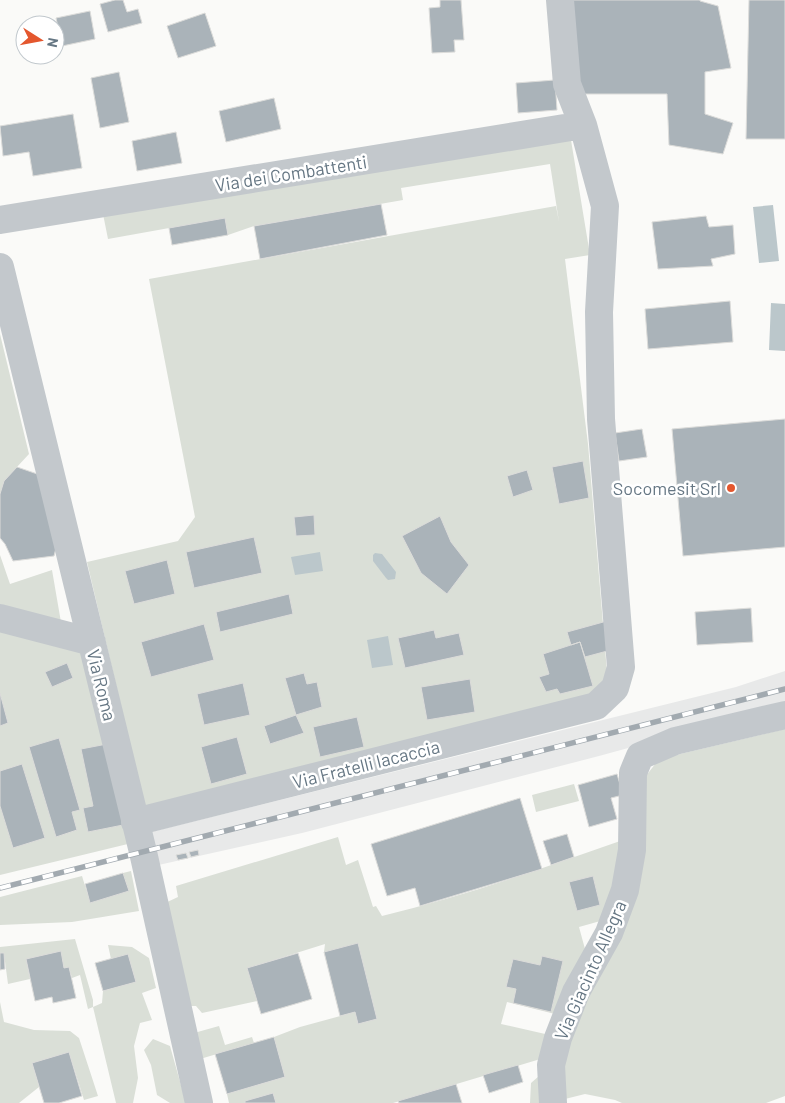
<svg xmlns="http://www.w3.org/2000/svg" width="785" height="1103" viewBox="0 0 785 1103" font-family="Barlow,sans-serif">
	<style>
		.built { fill: #e8e9e9 }
		.green { fill: #dadfd7 }
		.water { fill: #bbc7cb }
		.building { fill: #aab3b9; stroke: #dcdcda }
		.lines { fill: none; stroke-linecap: round; stroke-linejoin: round }
		.minor { stroke: #c3c8cc; stroke-width: 28 }
		.rail-casing { stroke: #a2aab0; stroke-width: 5.5 }
		.rail { stroke: #fff; stroke-width: 4; stroke-dasharray: 11; stroke-linecap: butt }
		.poi-dot { fill: #e4572e; stroke: #fff; stroke-width: 2 }
		.labels { text-anchor: middle; dominant-baseline: central; stroke-width: 5; stroke-linejoin: round; paint-order: stroke }
		.street-label { font-size: 18px; fill: #657683; stroke: #fff }
		.poi-label { font-size: 18px; fill: #657683; stroke: #fff; text-anchor: end }
	</style>
	<rect width="100%" height="100%" fill="#fafaf8"/>
	<path class="built" d="M 785,671 L 785,705 L 599,756 L 302,833 L 154,866 L 147,833 L 736,687 Z"/>
	<path class="green" d="M 569,128 L 590,255 L 565,259 L 588,444 L 607,672 L 602,684 L 592,694 L 146,812 L 87,562 L 178,541 L 195,517 L 149,279 L 556,206 L 559,222 L 550,164 L 401,188 L 403,200 L 254,226 L 228,235 L 225,218 L 108,239 L 101,204 Z
		M 0,334 L 29,454 L 4,481 L 0,494 Z
		M 0,555 L 10,584 L 52,570 L 63,634 L 0,618 Z
		M 0,627 L 89,650 L 136,842 L 0,875 Z
		M 785,729 L 785,1096 L 766,1103 L 622,1103 L 615,1100 L 585,1094 L 561,1100 L 562,1040 L 598,964 L 639,785 L 659,759 Z
		M 574,784 L 579,801 L 536,812 L 532,795 Z
		M 338,837 L 346,865 L 358,860 L 373,907 L 376,906 L 382,916 C 464,896 544,868 623,840 L 611,918 L 579,927 L 588,960 L 559,1015 L 507,1002 L 501,1024 L 554,1036 L 547,1057 L 393,1103 L 276,1103 L 273,1093 L 245,1101 L 245,1103 L 229,1103 L 227,1094 L 285,1077 L 274,1037 L 300,1027 L 355,1012 L 358,1024 L 377,1019 L 358,944 L 324,952 L 325,944 L 248,968 L 257,1001 L 202,1013 L 196,1006 L 186,1006 L 163,904 L 178,897 L 176,886 Z
		M 131,871 L 139,911 L 72,922 L 0,925 L 0,897 L 82,876 L 90,902 L 123,873 Z
		M 75,939 L 93,1000 L 93,1007 L 102,1003 L 103,991 L 136,982 L 128,954 L 111,959 L 108,945 L 132,947 L 149,958 L 156,988 L 142,993 L 152,1020 L 140,1023 L 134,1046 L 138,1078 L 133,1103 L 116,1103 L 93,1007 L 88,1009 L 80,975 L 72,978 L 69,967 L 64,968 L 61,951 L 26,959 L 30,979 L 8,984 L 4,954 L 0,953 L 0,947 Z
		M 0,1002 L 4,1022 L 34,1030 L 70,1031 L 79,1038 L 98,1096 L 84,1100 L 69,1052 L 32,1063 L 39,1087 L 19,1103 L 0,1103 Z
		M 219,1026 L 225,1045 L 252,1037 L 254,1043 L 200,1059 L 194,1033 Z
		M 153,1039 L 170,1046 L 186,1103 L 170,1103 L 157,1095 L 151,1065 L 144,1050 Z
		M 539,1076 L 551,1103 L 530,1103 L 531,1083 Z"/>
	<path class="water" d="M 773,205 L 779,261 L 759,263 L 753,207 Z
		M 771,303 L 785,304 L 785,351 L 769,350 Z
		M 320,552 L 323,571 L 295,575 L 291,557 Z
		M 375,553 L 382,554 L 396,572 L 395,579 L 388,580 L 386,578 L 373,561 L 373,555 Z
		M 388,636 L 393,665 L 372,668 L 367,640 Z"/>
	<path class="building" d="M 115,0 L 123,0 L 127,12 L 138,9 L 142,23 L 108,32 L 100,4 Z
		M 440,0 L 461,0 L 464,40 L 454,40 L 455,52 L 432,53 L 429,8 L 440,7 Z
		M 566,0 L 700,0 L 700,1 L 718,6 L 731,68 L 705,72 L 705,114 L 733,123 L 723,154 L 669,145 L 667,94 L 575,94 Z
		M 749,0 L 785,0 L 785,139 L 746,139 Z
		M 90,11 L 95,39 L 62,46 L 56,18 Z
		M 205,13 L 216,46 L 178,58 L 167,26 Z
		M 119,72 L 129,122 L 100,128 L 91,78 Z
		M 555,80 L 557,110 L 518,113 L 516,83 Z
		M 274,98 L 281,129 L 226,142 L 219,111 Z
		M 73,114 L 82,168 L 33,176 L 29,152 L 3,156 L 0,126 Z
		M 176,132 L 182,163 L 137,171 L 132,141 Z
		M 381,204 L 387,235 L 260,259 L 254,226 Z
		M 706,216 L 709,227 L 733,225 L 735,254 L 711,259 L 713,266 L 658,269 L 652,222 Z
		M 225,218 L 228,235 L 172,245 L 169,228 Z
		M 730,301 L 733,342 L 648,349 L 645,309 Z
		M 785,419 L 785,547 L 683,556 L 672,429 Z
		M 642,429 L 647,457 L 619,461 L 615,433 Z
		M 583,461 L 589,498 L 559,504 L 552,467 Z
		M 17,467 L 46,477 L 59,536 L 54,556 L 13,561 L 5,544 L 0,538 L 0,494 L 4,481 Z
		M 527,470 L 533,490 L 513,497 L 507,476 Z
		M 314,515 L 315,535 L 296,536 L 294,517 Z
		M 440,516 L 451,542 L 469,565 L 447,594 L 421,573 L 402,536 Z
		M 254,537 L 262,573 L 194,588 L 186,552 Z
		M 167,560 L 175,594 L 134,604 L 125,571 Z
		M 289,594 L 293,614 L 220,632 L 216,612 Z
		M 751,608 L 753,642 L 697,645 L 695,612 Z
		M 607,621 L 611,650 L 585,657 L 580,642 L 571,645 L 567,632 Z
		M 204,624 L 214,660 L 151,677 L 141,642 Z
		M 434,630 L 436,638 L 459,633 L 464,655 L 405,668 L 398,638 Z
		M 580,642 L 593,686 L 560,694 L 557,689 L 546,692 L 539,677 L 549,674 L 543,654 Z
		M 67,663 L 73,678 L 52,687 L 45,672 Z
		M 304,673 L 307,684 L 317,682 L 322,707 L 296,715 L 285,678 Z
		M 470,679 L 475,712 L 427,720 L 421,687 Z
		M 243,683 L 250,715 L 204,725 L 197,694 Z
		M 0,693 L 8,723 L 0,726 Z
		M 296,715 L 304,733 L 270,744 L 264,726 Z
		M 357,717 L 364,747 L 320,757 L 313,727 Z
		M 237,737 L 247,774 L 211,784 L 201,747 Z
		M 59,738 L 80,810 L 72,812 L 77,830 L 56,837 L 29,747 Z
		M 107,744 L 123,825 L 88,832 L 83,808 L 93,806 L 81,749 Z
		M 22,764 L 45,838 L 13,848 L 0,806 L 0,771 Z
		M 617,774 L 623,795 L 611,798 L 617,819 L 589,827 L 578,785 Z
		M 520,798 L 542,869 L 420,906 L 415,888 L 387,896 L 371,844 Z
		M 567,834 L 574,857 L 551,865 L 543,841 Z
		M 198,850 L 199,855 L 191,857 L 189,852 Z
		M 186,853 L 188,858 L 178,860 L 176,855 Z
		M 123,873 L 129,891 L 90,903 L 85,884 Z
		M 593,876 L 600,905 L 577,911 L 569,882 Z
		M 358,943 L 377,1019 L 358,1024 L 355,1012 L 340,1016 L 324,952 Z
		M 61,951 L 64,968 L 69,967 L 76,998 L 53,1003 L 52,997 L 35,1001 L 26,959 Z
		M 0,953 L 4,953 L 5,969 L 0,970 Z
		M 298,953 L 312,999 L 261,1014 L 247,968 Z
		M 128,954 L 136,982 L 103,991 L 95,963 Z
		M 542,956 L 563,961 L 551,1012 L 513,1003 L 516,989 L 506,987 L 513,959 L 540,965 Z
		M 274,1037 L 285,1077 L 227,1094 L 215,1054 Z
		M 69,1052 L 82,1096 L 59,1103 L 44,1103 L 32,1063 Z
		M 518,1065 L 523,1082 L 489,1093 L 483,1075 Z
		M 456,1084 L 462,1103 L 399,1103 L 398,1101 Z
		M 273,1093 L 276,1103 L 245,1103 L 245,1101 Z"/>
	<g class="lines">
		<path class="minor" d="M 0,220 L 583,125
			M 0,267 L 143,852 L 199,1103
			M 0,618 L 92,642
			M 135,822 L 596,706 L 615,688 L 621,667 L 601,419 L 599,312 L 605,206 L 583,125 L 567,84 L 560,0
			M 553,1103 L 551,1065 L 558,1038 L 576,992 L 609,933 L 625,890 L 632,850 L 633,773 L 640,756 L 675,741 L 785,715"/>
		<g class="rail-casing">
			<path id="rail" d="M 0,888 L 785,689"/>
		</g>
		<use href="#rail" class="rail"/>
	</g>
	<circle class="poi-dot" cx="731" cy="488" r="5"/>
	<g class="labels">
		<g class="street-label">
			<text transform="translate(291 173) rotate(-9)">Via dei Combattenti</text>
			<text transform="translate(102 685) rotate(76)">Via Roma</text>
			<text transform="translate(366 764) rotate(-14)">Via Fratelli Iacaccia</text>
			<text transform="translate(590 970) rotate(-66)">Via Giacinto Allegra</text>
		</g>
		<g class="poi-label">
			<text x="721" y="488">Socomesit Srl</text>
		</g>
	</g>
	<g transform="translate(40 40) rotate(101)"><circle r="24" fill="#ffffff" stroke="#c1c8cd"/>
	<path d="M0-4L9 19L0 12L-9 19Z" fill="#e4572e"/>
	<text y="-8" font-size="14" font-weight="bold" text-anchor="middle" fill="#657683">N</text>
	</g>
</svg>
